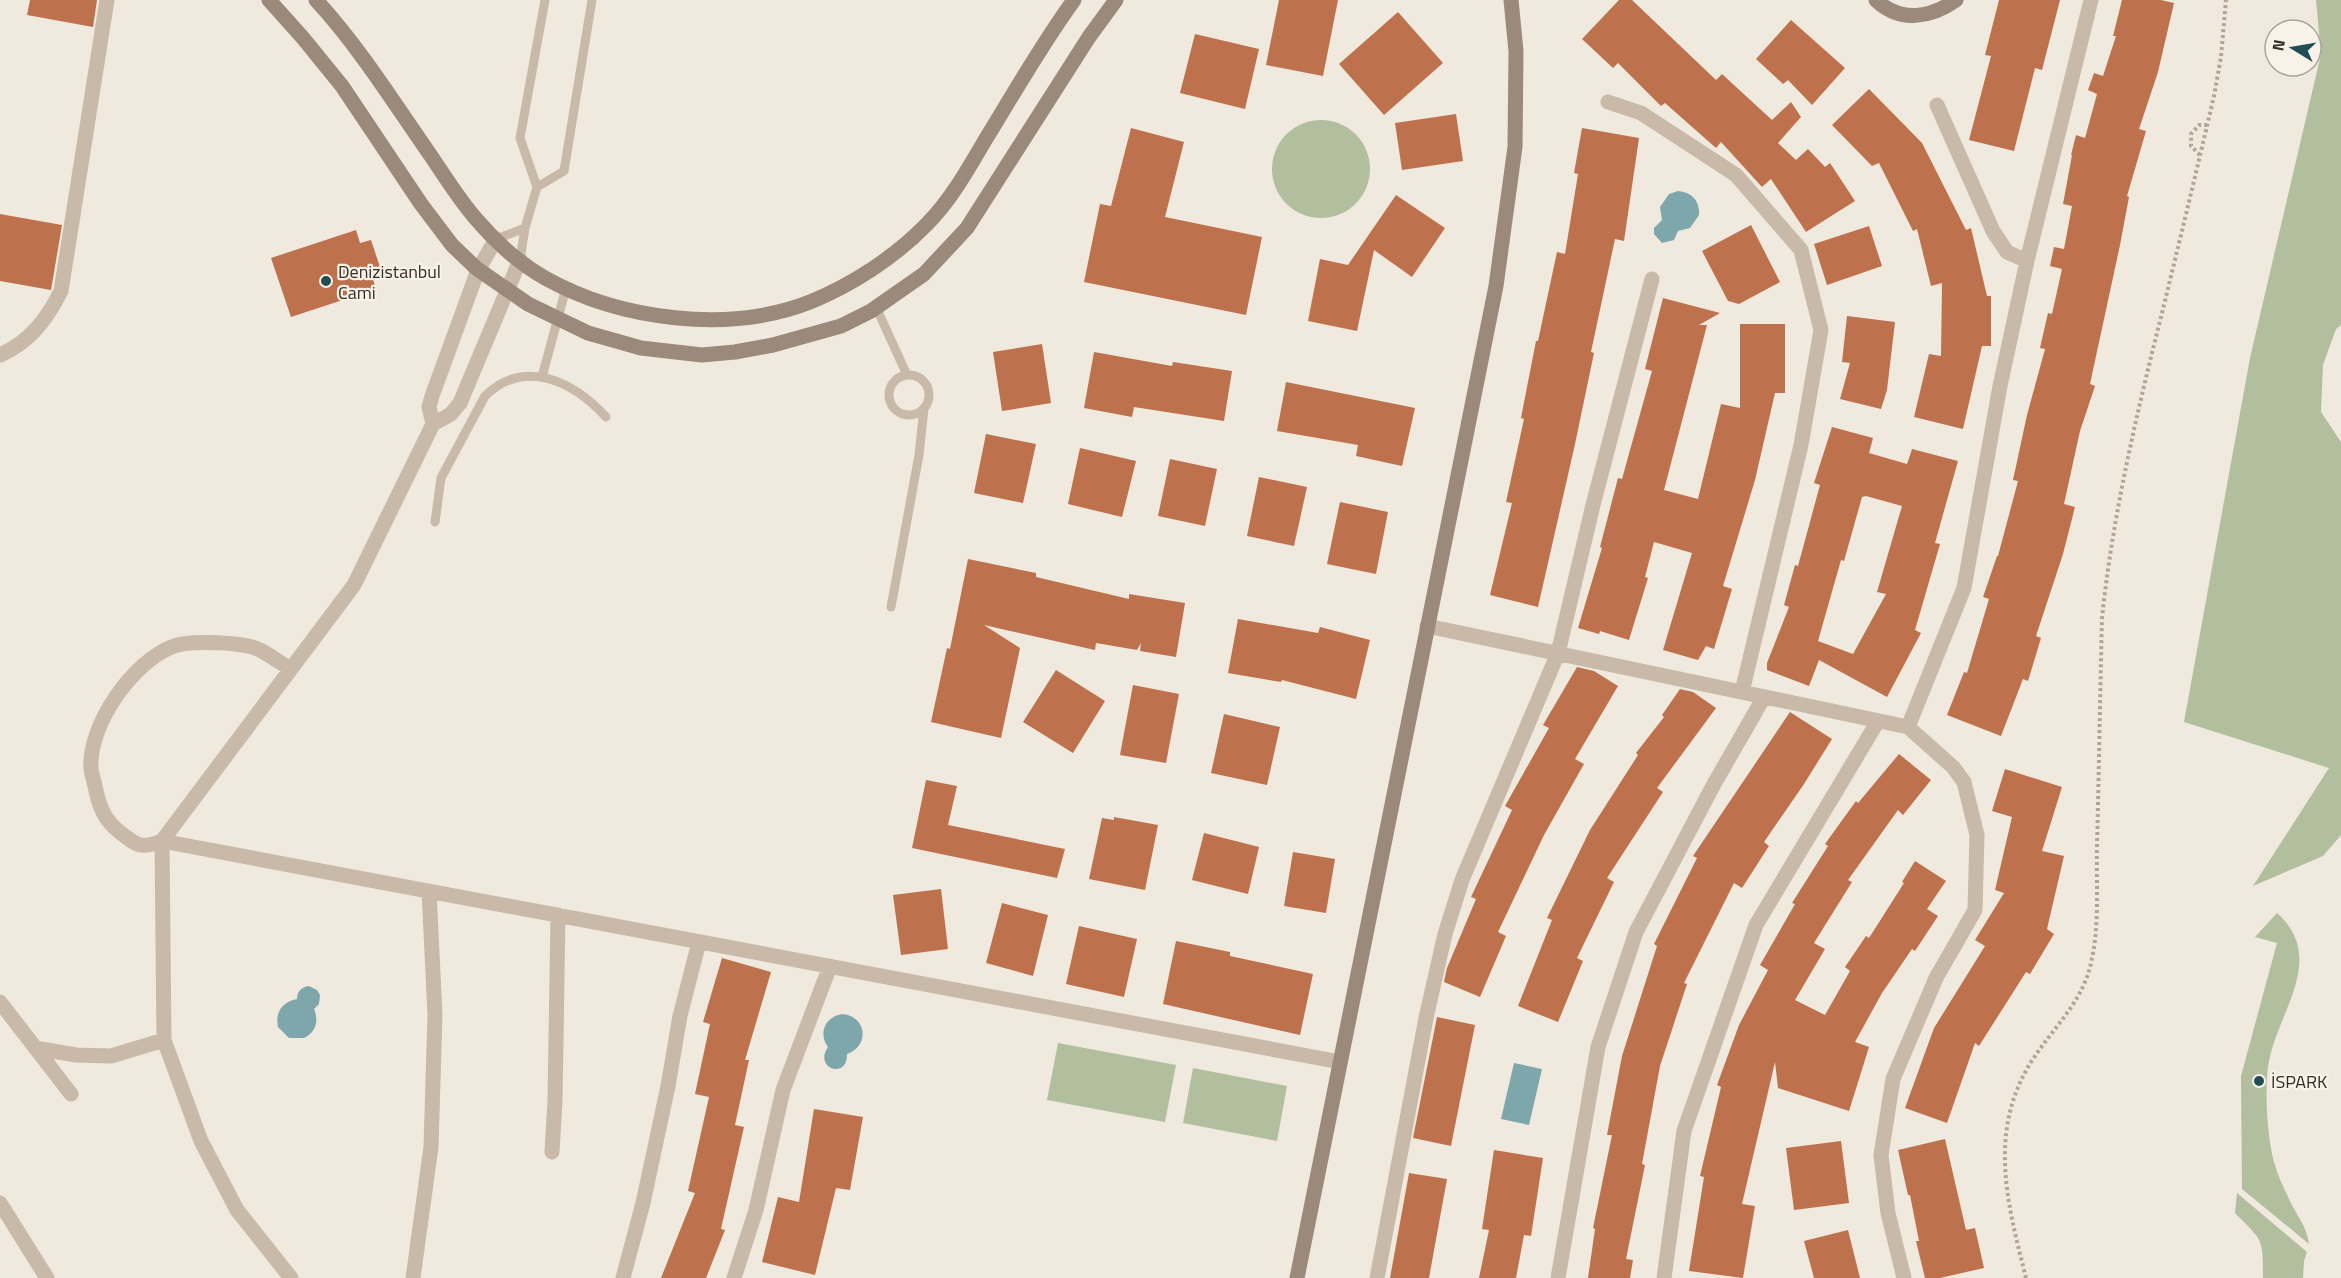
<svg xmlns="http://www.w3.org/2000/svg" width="2341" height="1278" viewBox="0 0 2341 1278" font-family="'Titillium Web',sans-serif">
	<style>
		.green { fill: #b1bf9e }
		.water { fill: #7ea7ac }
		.building { fill: #be714d; fill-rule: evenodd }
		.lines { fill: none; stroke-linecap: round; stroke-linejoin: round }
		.path { stroke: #b4a494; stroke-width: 4; stroke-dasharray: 3 3; stroke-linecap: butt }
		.lane { stroke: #c8b9a9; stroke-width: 9 }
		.street { stroke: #c8b9a9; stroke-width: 15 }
		.secondary { stroke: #9b897b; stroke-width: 15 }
		.poi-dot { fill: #214d54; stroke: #f8f2e9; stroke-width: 2 }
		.labels { text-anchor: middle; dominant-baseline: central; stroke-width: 4.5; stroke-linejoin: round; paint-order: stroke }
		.poi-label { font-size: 18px; fill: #362e29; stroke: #f8f2e9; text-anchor: start }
	</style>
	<rect width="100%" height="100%" fill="#f0e9dd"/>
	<path class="green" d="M 2316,0 L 2341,0 L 2341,325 L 2336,329 L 2323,365 L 2321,412 L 2341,442 L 2341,835 L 2323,856 L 2253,886 L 2329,768 L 2184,722 L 2250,358 L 2321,54 Z
		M1272 169a49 49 0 1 1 98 0a49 49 0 1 1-98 0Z
		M 2277,913 C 2327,958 2279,1010 2269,1061 C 2264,1086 2267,1140 2275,1165 C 2278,1177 2284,1188 2289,1199 C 2296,1215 2307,1226 2309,1244 L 2242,1189 L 2241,1076 L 2277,943 L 2255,937 Z
		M 1058,1043 L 1176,1065 L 1165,1122 L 1047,1100 Z
		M 1193,1068 L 1287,1086 L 1277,1141 L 1183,1123 Z
		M 2237,1193 L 2307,1252 L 2304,1261 L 2303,1278 L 2263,1278 C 2263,1238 2263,1241 2235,1213 Z"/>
	<path class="water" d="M 1678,191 C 1692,192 1700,201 1699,215 L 1690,228 L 1678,231 L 1674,240 L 1662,243 L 1654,234 L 1654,228 L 1662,220 L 1660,207 L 1669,194 Z
		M 309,986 L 317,990 L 320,995 L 319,1004 L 314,1009 C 319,1021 316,1032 304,1038 L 289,1038 L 278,1027 C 275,1012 282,1002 297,999 C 297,992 301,987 309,986 Z
		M 842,1014 C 867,1016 870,1046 847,1054 C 848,1080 813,1069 828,1047 C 818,1033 825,1017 842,1014 Z
		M 1514,1063 L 1542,1069 L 1529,1125 L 1501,1119 Z"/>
	<path class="building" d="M 30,0 L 97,0 L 93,27 L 27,15 Z
		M 1279,0 L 1338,0 L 1323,76 L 1266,65 Z
		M 1619,0 L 1632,0 L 1716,80 L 1722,74 L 1772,120 L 1791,102 L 1801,117 L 1778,143 L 1796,160 L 1808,149 L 1825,167 L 1830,163 L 1855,201 L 1806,232 L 1771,179 L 1762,187 L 1721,142 L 1716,148 L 1665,103 L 1661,106 L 1618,63 L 1613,68 L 1582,39 Z
		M 1999,0 L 2060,0 L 2042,70 L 2035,68 L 2014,151 L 1969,140 L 1991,56 L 1985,55 Z
		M 2122,0 L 2161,0 L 2174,3 L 2158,72 L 2139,129 L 2146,131 L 2127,196 L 2129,197 L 2120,245 L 2090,384 L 2095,386 L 2080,431 L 2064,504 L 2075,507 L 2063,554 L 2036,636 L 2041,638 L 2028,681 L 2023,679 L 2001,736 L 1947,715 L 1964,672 L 1967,673 L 1989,599 L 1983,597 L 1997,556 L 1998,556 L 2018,481 L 2013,480 L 2027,415 L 2045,349 L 2040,348 L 2048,313 L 2052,314 L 2062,269 L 2050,266 L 2054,247 L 2064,249 L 2072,206 L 2063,204 L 2072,155 L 2071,155 L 2076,135 L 2085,138 L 2097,94 L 2088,90 L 2094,73 L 2103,76 L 2116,36 L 2113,36 Z
		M 1398,12 L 1443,63 L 1384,115 L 1339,64 Z
		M 1791,20 L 1845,68 L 1812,105 L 1788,80 L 1783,84 L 1756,59 Z
		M 1195,34 L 1259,49 L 1245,109 L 1180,93 Z
		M 1869,89 L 1922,143 L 1966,230 L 1971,228 L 1987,296 L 1991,296 L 1991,346 L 1982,346 L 1963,429 L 1914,417 L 1929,354 L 1941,356 L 1942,283 L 1931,286 L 1917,229 L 1913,231 L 1879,163 L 1872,166 L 1832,125 Z
		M 1456,114 L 1463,161 L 1402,170 L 1395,123 Z
		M 1131,128 L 1184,142 L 1165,217 L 1262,237 L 1246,315 L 1084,282 L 1100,204 L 1111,206 Z
		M 1582,128 L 1639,138 L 1624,241 L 1615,239 L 1591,352 L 1594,353 L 1575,444 L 1538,607 L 1490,595 L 1512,503 L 1506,502 L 1524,419 L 1521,418 L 1536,341 L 1538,341 L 1557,252 L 1565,254 L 1578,174 L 1574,173 Z
		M 1396,195 L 1445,228 L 1412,277 L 1374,250 L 1357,331 L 1308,321 L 1320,259 L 1348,265 Z
		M 0,214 L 62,225 L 51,290 L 0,281 Z
		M 1751,225 L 1780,282 L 1739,304 L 1728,301 L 1702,251 Z
		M 1869,226 L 1882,266 L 1827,285 L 1814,244 Z
		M 356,230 L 360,243 L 371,240 L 381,270 L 371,273 L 376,289 L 291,317 L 271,258 Z
		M 1663,298 L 1720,313 L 1699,325 L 1707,325 L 1664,490 L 1698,499 L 1721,404 L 1740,408 L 1740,324 L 1785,324 L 1785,393 L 1775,393 L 1755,480 L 1723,586 L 1732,589 L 1714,649 L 1706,646 L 1698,660 L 1663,650 L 1692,553 L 1654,542 L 1645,577 L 1648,578 L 1629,640 L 1600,631 L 1599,634 L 1578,628 L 1602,548 L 1600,547 L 1618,478 L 1622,479 L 1652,371 L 1645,369 Z
		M 1847,316 L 1895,322 L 1887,390 L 1881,409 L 1840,399 L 1850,363 L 1842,362 Z
		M 1042,344 L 1051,403 L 1002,411 L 993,352 Z
		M 1094,352 L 1172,366 L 1173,362 L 1232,371 L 1224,421 L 1134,407 L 1132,417 L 1084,408 Z
		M 1286,382 L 1415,408 L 1402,466 L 1356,456 L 1358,445 L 1277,431 Z
		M 1832,427 L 1873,438 L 1869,453 L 1907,464 L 1912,449 L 1958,461 L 1935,543 L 1940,544 L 1915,630 L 1921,633 L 1887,697 L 1819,660 L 1809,686 L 1767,670 L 1767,663 L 1789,607 L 1784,605 L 1795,565 L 1798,566 L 1820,485 L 1814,483 ZM 1866,496 L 1902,506 L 1877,592 L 1886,594 L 1853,654 L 1818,641 L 1841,560 L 1844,561 L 1862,497 Z
		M 986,434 L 1036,444 L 1023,503 L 974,493 Z
		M 1080,448 L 1136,461 L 1122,517 L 1068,504 Z
		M 1170,459 L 1217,469 L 1205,526 L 1158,516 Z
		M 1259,477 L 1307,487 L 1294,546 L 1247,536 Z
		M 1340,502 L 1388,512 L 1376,574 L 1327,564 Z
		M 968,559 L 1036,573 L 1036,577 L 1129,599 L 1129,594 L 1185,603 L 1176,657 L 1140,651 L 1141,643 L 1137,650 L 1096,643 L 1095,650 L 984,625 L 1020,648 L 1001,738 L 931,722 L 947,648 L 950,649 Z
		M 1238,619 L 1318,633 L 1320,627 L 1370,640 L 1356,699 L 1282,680 L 1281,682 L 1228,673 Z
		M 1577,667 L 1594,671 L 1618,686 L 1575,759 L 1584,764 L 1544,835 L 1498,932 L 1506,936 L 1480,997 L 1444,982 L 1447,968 L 1476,899 L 1471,897 L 1512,810 L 1505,806 L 1549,728 L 1543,725 Z
		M 1056,670 L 1105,701 L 1073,753 L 1023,722 Z
		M 1133,685 L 1179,694 L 1166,763 L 1120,755 Z
		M 1680,689 L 1693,692 L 1716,708 L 1657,788 L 1663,792 L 1607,878 L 1614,882 L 1577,958 L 1583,961 L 1558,1022 L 1518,1006 L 1552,920 L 1547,918 L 1590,830 L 1638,755 L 1636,753 L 1664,717 L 1662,715 Z
		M 1790,712 L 1832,739 L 1804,784 L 1764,842 L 1769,846 L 1742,888 L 1734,883 L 1684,983 L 1687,984 L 1660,1066 L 1642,1164 L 1645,1165 L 1626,1259 L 1633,1260 L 1630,1278 L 1588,1278 L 1595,1229 L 1593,1228 L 1612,1135 L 1607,1135 L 1622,1056 L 1657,946 L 1654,944 L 1697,858 L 1693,856 Z
		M 1224,714 L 1280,727 L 1267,785 L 1211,773 Z
		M 1899,754 L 1931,780 L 1903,815 L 1898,810 L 1848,880 L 1852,882 L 1814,943 L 1825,949 L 1795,1000 L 1825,1015 L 1850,971 L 1845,967 L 1866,936 L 1869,938 L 1904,883 L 1902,882 L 1915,861 L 1946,881 L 1927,909 L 1938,916 L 1915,951 L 1912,949 L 1882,993 L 1855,1042 L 1869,1047 L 1849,1111 L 1778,1088 L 1775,1062 L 1742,1204 L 1755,1206 L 1743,1278 L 1689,1271 L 1704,1177 L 1700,1176 L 1721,1087 L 1717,1085 L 1739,1025 L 1768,970 L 1760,965 L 1795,904 L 1792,903 L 1828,846 L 1825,844 L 1856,801 L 1858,803 Z
		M 2005,769 L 2062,787 L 2042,851 L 2064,856 L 2047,929 L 2054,934 L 2030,974 L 2026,972 L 1979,1046 L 1975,1043 L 1947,1123 L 1905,1108 L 1934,1028 L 1985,946 L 1975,940 L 2004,893 L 1995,890 L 2012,817 L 1992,811 Z
		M 926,780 L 957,786 L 948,825 L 1065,849 L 1057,878 L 912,848 Z
		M 1114,817 L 1158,825 L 1145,890 L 1089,879 L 1102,818 L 1114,820 Z
		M 1204,833 L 1259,847 L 1248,894 L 1192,880 Z
		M 1293,852 L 1335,859 L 1326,913 L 1284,906 Z
		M 941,889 L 948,949 L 901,955 L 893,895 Z
		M 1002,903 L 1048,915 L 1033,976 L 986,963 Z
		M 1079,926 L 1137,939 L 1124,997 L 1066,984 Z
		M 1176,941 L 1230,952 L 1230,956 L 1313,974 L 1300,1035 L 1163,1004 Z
		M 722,958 L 771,972 L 745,1060 L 749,1060 L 735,1125 L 744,1127 L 721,1229 L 725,1230 L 706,1278 L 661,1278 L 695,1193 L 688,1191 L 709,1097 L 695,1094 L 710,1024 L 703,1022 Z
		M 1437,1017 L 1475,1025 L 1451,1146 L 1413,1138 Z
		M 814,1109 L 863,1117 L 850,1190 L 836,1188 L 815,1275 L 762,1262 L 778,1197 L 799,1202 Z
		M 1945,1139 L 1966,1230 L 1975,1228 L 1984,1268 L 1940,1278 L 1925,1278 L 1916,1241 L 1919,1241 L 1910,1195 L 1908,1195 L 1898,1150 Z
		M 1841,1141 L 1849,1203 L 1794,1210 L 1786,1148 Z
		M 1494,1150 L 1543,1158 L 1531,1236 L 1524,1235 L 1516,1278 L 1479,1278 L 1489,1230 L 1482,1229 Z
		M 1409,1173 L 1447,1179 L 1429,1278 L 1390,1278 Z
		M 1848,1230 L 1860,1278 L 1814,1278 L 1804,1241 Z"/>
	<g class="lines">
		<path class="path" d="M 2200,155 L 2191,146 L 2191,134 L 2199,125 L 2207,125
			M 2026,1278 C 2007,1202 1987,1130 2033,1059 C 2054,1027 2083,1001 2091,963 C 2100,925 2096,883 2097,845 C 2099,769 2100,694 2102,618 C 2113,512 2138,408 2164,305 C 2181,235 2198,165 2214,96 L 2221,57 L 2226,0"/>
		<path class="lane" d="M 537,187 L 520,138 L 545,0
			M 496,239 L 525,228 L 537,187 L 564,171 L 592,0
			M 520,260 L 525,228
			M 876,307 L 907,375
			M889 395a20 20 0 1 1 40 0a20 20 0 1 1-40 0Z
			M 542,377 L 566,288
			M 435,522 L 441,478 L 485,396 C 525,357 574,382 606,417
			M 891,607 L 919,455 L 924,408"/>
		<path class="street" d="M 1608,102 L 1641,113 L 1736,175 L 1801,250 L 1821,330 L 1801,445 L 1742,692
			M 1937,105 L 1993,231 L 2007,252 L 2027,261
			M 0,355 C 30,342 47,319 61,291 L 107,0
			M 433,424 L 429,407 L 432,396 L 478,270 L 496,239
			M 1427,626 L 1908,727 L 1953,767 L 1964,782 L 1977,835 L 1975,910 L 1936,978 L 1893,1079 L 1881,1155 L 1888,1213 L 1904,1278
			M 291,669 C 280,663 270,655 260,650 C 245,642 190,640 174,646 C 133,661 88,725 91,769 C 92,776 95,784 96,791 C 100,809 106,822 121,833 C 138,846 141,849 162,841 L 1340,1062
			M 1908,727 L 1964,588 L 2000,386 L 2027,261 L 2091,0
			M 0,1002 L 71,1094
			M 35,1048 L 76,1055 L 111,1056 L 164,1040
			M 552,1152 L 555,1101 L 558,915
			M 0,1203 L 47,1278
			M 291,1278 L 237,1210 L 201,1141 L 164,1040 L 162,841 L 354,585 L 433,424 L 451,414 L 460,403 L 520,260
			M 413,1278 L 431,1147 L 435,1015 L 429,891
			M 623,1278 L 643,1203 L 668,1086 L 680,1016 L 699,942
			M 734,1278 L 756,1210 L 783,1090 L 830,966
			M 1377,1278 L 1426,1018 L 1445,934 L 1462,880 L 1558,653 L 1593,505 L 1652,279
			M 1558,1278 L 1598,1047 L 1636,932 L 1714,784 L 1764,697
			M 1664,1278 L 1684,1131 L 1756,925 L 1878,721"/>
		<path class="secondary" d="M 269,0 L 303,38 L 342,86 L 421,204 L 452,245 L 476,268 L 528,304 L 588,333 L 641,348 L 702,355 L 735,352 L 773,345 L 841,326 L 871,311 L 924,274 L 967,228 L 1089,37 L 1116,0
			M 316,0 C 360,48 394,103 431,156 C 446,178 460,201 477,220 C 496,242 520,264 545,278 C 620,320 729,334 810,302 C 852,285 895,257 927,224 C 950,201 967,171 984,142 C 1013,95 1041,45 1074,0
			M 1876,0 C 1900,23 1931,18 1956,0
			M 1297,1278 L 1496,286 L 1515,147 L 1516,51 L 1511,0"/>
	</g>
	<g class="poi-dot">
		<circle cx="326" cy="281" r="6"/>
		<circle cx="2259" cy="1081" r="6"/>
	</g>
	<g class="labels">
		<g class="poi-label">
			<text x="338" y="271">Denizistanbul<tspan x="338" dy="21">Cami</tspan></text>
			<text x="2271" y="1081">İSPARK</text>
		</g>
	</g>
	<g transform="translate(2293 48) rotate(281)"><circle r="28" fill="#f8f2e9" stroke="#aaa49c" stroke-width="1.5"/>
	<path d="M0-4.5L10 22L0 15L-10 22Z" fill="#214d54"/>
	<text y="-9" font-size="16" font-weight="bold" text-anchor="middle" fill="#362e29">N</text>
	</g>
</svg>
